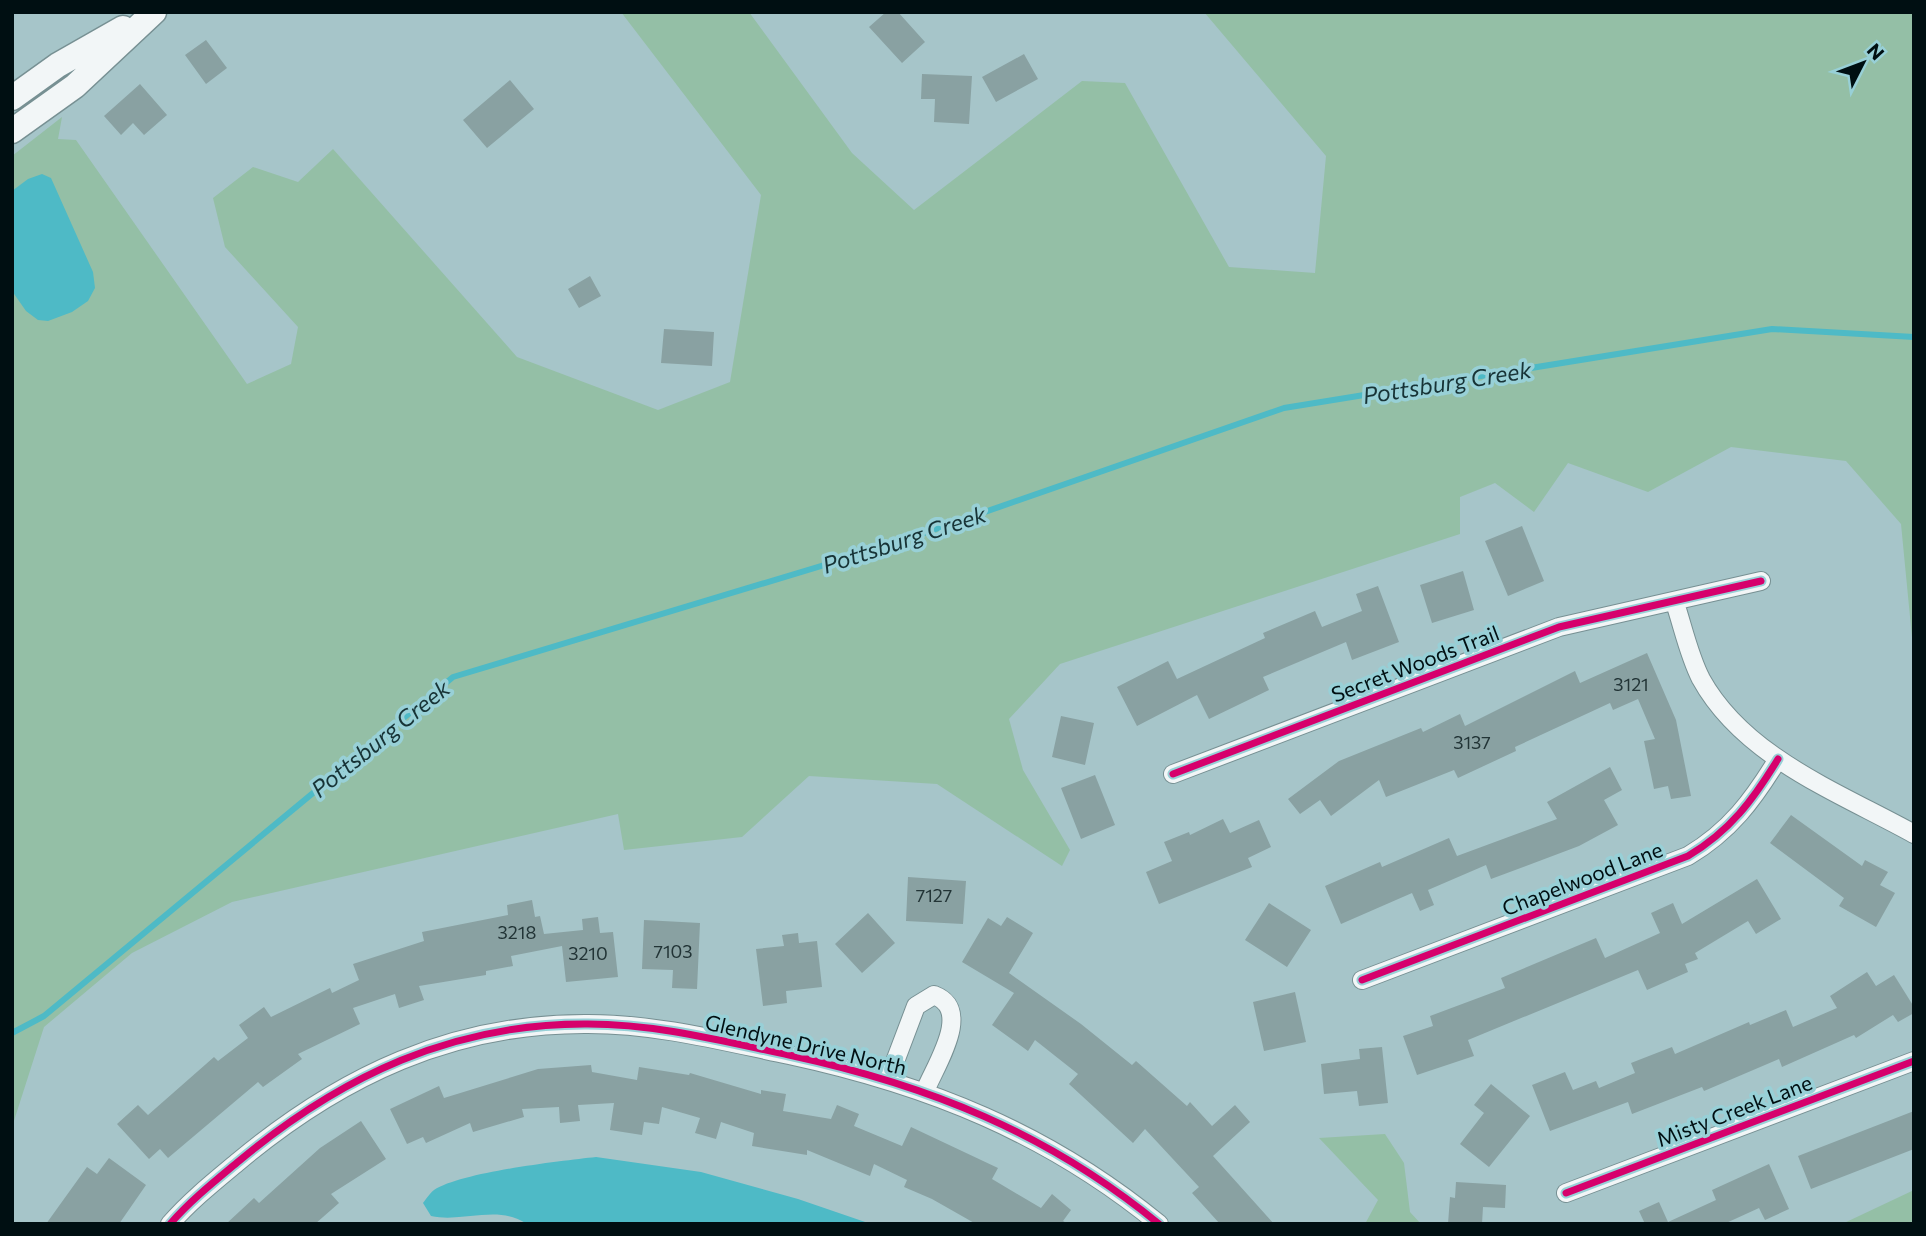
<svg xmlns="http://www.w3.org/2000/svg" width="1926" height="1236" viewBox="0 0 1926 1236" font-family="Commissioner,sans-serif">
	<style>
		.green { fill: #94bfa6 }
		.water { fill: #4ebac6 }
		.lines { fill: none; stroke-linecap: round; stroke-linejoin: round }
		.stream { stroke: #4ebac6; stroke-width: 6 }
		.building { fill: #89a1a2 }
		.minor-casing { stroke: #779093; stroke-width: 20 }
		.secondary-casing { stroke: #779093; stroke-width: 27 }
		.minor { stroke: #f2f6f7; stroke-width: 18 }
		.secondary { stroke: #f2f6f7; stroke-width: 24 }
		.cycleway-casing { stroke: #98d0d7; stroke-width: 11 }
		.cycleway { stroke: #d6006c; stroke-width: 7 }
		.labels { text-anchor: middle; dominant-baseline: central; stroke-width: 7; stroke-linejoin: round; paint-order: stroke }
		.number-label { font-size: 18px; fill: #223436 }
		.street-label { font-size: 21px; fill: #000f12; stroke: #98d0d7 }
		.water-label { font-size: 23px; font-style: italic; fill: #173336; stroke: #98d0d7 }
	</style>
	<rect width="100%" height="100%" fill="#a6c5c9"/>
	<path class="green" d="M 621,12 L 749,12 L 852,153 L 914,210 L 1082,81 L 1125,83 L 1229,267 L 1315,273 L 1326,156 L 1204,12 L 1914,12 L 1914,658 L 1901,524 L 1846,461 L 1731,447 L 1648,492 L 1568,463 L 1534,512 L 1495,483 L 1460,497 L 1460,534 L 1060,664 L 1009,719 L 1023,770 L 1070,850 L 1062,866 L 937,784 L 809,776 L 742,837 L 624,850 L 618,814 L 232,902 L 132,953 L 44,1027 L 12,1127 L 12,156 L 62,117 L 58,139 L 76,140 L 247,384 L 291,364 L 298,327 L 225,247 L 213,198 L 253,167 L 298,182 L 333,149 L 517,357 L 658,410 L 730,382 L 761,195 Z
		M 1385,1134 L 1404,1163 L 1410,1212 L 1421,1224 L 1365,1224 L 1378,1200 L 1319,1138 Z
		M 1914,1190 L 1914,1224 L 1842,1224 Z"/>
	<path class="water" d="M 42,174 L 51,178 L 93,272 L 95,288 L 88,301 L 72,312 L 48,321 L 38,320 L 26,311 L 12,291 L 12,191 L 28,179 Z
		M 596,1157 L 701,1172 L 798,1199 L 871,1224 L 527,1224 C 498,1204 463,1223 431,1216 L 423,1203 C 426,1199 430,1193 434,1190 C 462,1172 560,1161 596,1157 Z"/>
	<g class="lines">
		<path class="stream" d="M 12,1033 L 44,1016 L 453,677 L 884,547 L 1284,408 L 1772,329 L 1914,337"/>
	</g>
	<path class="building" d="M 886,12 L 898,12 L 925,42 L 902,63 L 869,27 Z
		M 206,40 L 227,68 L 206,84 L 185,55 Z
		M 1024,54 L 1038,79 L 996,102 L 982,77 Z
		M 922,74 L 972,76 L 969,124 L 934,122 L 935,99 L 921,99 Z
		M 510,80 L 534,109 L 487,148 L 463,120 Z
		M 140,84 L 167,115 L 144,135 L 133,123 L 121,135 L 104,116 Z
		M 590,276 L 601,296 L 579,308 L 568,289 Z
		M 664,329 L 714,332 L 712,366 L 661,363 Z
		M 1522,526 L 1544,581 L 1508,596 L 1485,541 Z
		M 1463,571 L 1474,610 L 1432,623 L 1420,585 Z
		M 1378,586 L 1399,642 L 1352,660 L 1346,642 L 1263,677 L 1269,690 L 1209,719 L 1197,695 L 1137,726 L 1117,687 L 1168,661 L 1177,679 L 1265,638 L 1263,633 L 1315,611 L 1322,627 L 1362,611 L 1356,594 Z
		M 1647,653 L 1676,720 L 1691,796 L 1671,799 L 1668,786 L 1654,789 L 1644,741 L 1655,739 L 1638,699 L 1613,710 L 1610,703 L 1515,747 L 1516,751 L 1458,778 L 1454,770 L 1386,797 L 1379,780 L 1331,816 L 1320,800 L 1300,814 L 1288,799 L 1339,761 L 1421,728 L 1423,732 L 1460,714 L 1465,726 L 1575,671 L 1580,683 Z
		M 1061,716 L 1094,723 L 1085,765 L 1052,757 Z
		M 1610,767 L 1622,790 L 1604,800 L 1618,825 L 1579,846 L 1491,879 L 1486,865 L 1428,890 L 1434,905 L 1420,911 L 1412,893 L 1341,924 L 1325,886 L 1380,862 L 1382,867 L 1449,838 L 1457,856 L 1557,819 L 1547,802 Z
		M 1095,775 L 1115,825 L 1081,839 L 1061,788 Z
		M 1791,815 L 1862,866 L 1865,860 L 1888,872 L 1880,885 L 1895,893 L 1876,927 L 1839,906 L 1844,898 L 1770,843 Z
		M 1223,819 L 1230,833 L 1259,820 L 1271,847 L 1248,858 L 1252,867 L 1159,904 L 1146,872 L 1172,861 L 1164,842 L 1189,832 L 1190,835 Z
		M 908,877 L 966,881 L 963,924 L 906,921 Z
		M 1757,879 L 1781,919 L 1756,934 L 1748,921 L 1695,953 L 1698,959 L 1685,964 L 1688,972 L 1647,990 L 1638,970 L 1468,1040 L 1474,1056 L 1417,1075 L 1403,1036 L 1433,1026 L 1430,1016 L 1505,988 L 1501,978 L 1596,938 L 1605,958 L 1660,933 L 1651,913 L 1673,903 L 1682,924 Z
		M 532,900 L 535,917 L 540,916 L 544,934 L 583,930 L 582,919 L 598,917 L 600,933 L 613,932 L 618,977 L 566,982 L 562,946 L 511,956 L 513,966 L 486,971 L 486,975 L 419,986 L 424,1000 L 399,1008 L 395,994 L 353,1008 L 360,1024 L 298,1054 L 302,1059 L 263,1087 L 258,1082 L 168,1158 L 160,1149 L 149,1159 L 117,1124 L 138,1105 L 148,1115 L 214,1057 L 218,1061 L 248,1038 L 239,1025 L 264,1007 L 271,1017 L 330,988 L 332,993 L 359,980 L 353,964 L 424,941 L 422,932 L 508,915 L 507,905 Z
		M 1269,903 L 1311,930 L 1287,967 L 1245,940 Z
		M 868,913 L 895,943 L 862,973 L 835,944 Z
		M 1007,917 L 1033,933 L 1009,973 L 1081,1024 L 1132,1065 L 1136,1061 L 1187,1106 L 1190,1102 L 1212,1126 L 1235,1105 L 1250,1122 L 1213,1156 L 1274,1224 L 1220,1224 L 1192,1193 L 1199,1187 L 1145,1129 L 1133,1143 L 1069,1084 L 1078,1074 L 1035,1040 L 1028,1051 L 992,1025 L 1014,993 L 962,962 L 988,918 L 1001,926 Z
		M 644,920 L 700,923 L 697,989 L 672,988 L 673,970 L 642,969 Z
		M 798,933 L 799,943 L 817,941 L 822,987 L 786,991 L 787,1003 L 763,1006 L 756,949 L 784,946 L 782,935 Z
		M 1867,972 L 1876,986 L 1894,975 L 1914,1007 L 1914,1013 L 1898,1022 L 1893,1015 L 1856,1038 L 1854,1035 L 1782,1067 L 1779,1059 L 1704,1091 L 1702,1087 L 1632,1114 L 1628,1102 L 1550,1131 L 1532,1085 L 1565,1072 L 1573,1090 L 1596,1081 L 1599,1088 L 1635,1073 L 1631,1063 L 1672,1047 L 1675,1054 L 1749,1022 L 1750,1025 L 1786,1010 L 1793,1027 L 1837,1008 L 1830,996 Z
		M 1295,992 L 1306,1042 L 1264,1051 L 1253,1002 Z
		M 1382,1047 L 1388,1103 L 1359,1106 L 1357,1091 L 1324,1094 L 1321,1064 L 1360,1059 L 1359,1049 Z
		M 591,1065 L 592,1072 L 637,1080 L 639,1067 L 689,1075 L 690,1073 L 761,1094 L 761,1090 L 786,1094 L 783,1111 L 831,1119 L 837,1105 L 859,1114 L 854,1126 L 902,1146 L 911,1127 L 998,1168 L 992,1179 L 1041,1208 L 1052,1194 L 1071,1210 L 1063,1221 L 1068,1224 L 976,1224 L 932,1199 L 904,1187 L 907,1180 L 874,1164 L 870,1176 L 807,1150 L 807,1155 L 752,1146 L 754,1133 L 721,1122 L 716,1139 L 695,1133 L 700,1118 L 662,1107 L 659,1124 L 644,1122 L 642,1135 L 610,1130 L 614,1103 L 578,1105 L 580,1121 L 560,1123 L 559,1107 L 522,1109 L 524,1117 L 473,1132 L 470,1123 L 426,1143 L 423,1137 L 407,1144 L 390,1109 L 439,1086 L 444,1098 L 538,1069 Z
		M 1491,1084 L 1530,1116 L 1489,1167 L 1460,1144 L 1484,1113 L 1474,1105 Z
		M 1914,1111 L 1914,1149 L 1811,1189 L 1798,1156 Z
		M 361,1121 L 386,1159 L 331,1194 L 339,1203 L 315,1224 L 226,1224 L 254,1198 L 259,1203 L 320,1148 Z
		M 109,1158 L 146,1185 L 119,1224 L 46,1224 L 87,1167 L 97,1174 Z
		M 1769,1164 L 1789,1209 L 1765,1220 L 1759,1208 L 1724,1224 L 1645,1224 L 1639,1211 L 1659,1202 L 1668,1222 L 1716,1200 L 1712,1190 Z
		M 1456,1182 L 1506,1185 L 1505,1208 L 1483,1207 L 1482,1224 L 1448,1224 L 1450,1197 L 1455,1198 Z"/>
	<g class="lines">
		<g class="minor-casing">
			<path id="minor" d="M 1675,603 C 1683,627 1689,656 1701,679 C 1744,757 1838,792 1914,834
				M 1173,774 L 1559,627 L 1761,581
				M 1362,980 L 1688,856 C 1730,831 1753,800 1778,759
				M 888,1080 L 916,1006 L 934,995 C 973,1010 936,1064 925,1091
				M 1566,1193 L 1914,1061
				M 170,1224 C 191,1200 215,1181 239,1161 C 341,1076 453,1023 588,1024 C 657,1024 722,1041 789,1055 C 928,1085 1048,1133 1159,1224"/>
		</g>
		<g class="secondary-casing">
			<path id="secondary" d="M 12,98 L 58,65 L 123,28
				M 12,131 L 75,86 L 154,12"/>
		</g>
		<use href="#minor" class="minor"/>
		<use href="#secondary" class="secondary"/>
		<g class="cycleway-casing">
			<path id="cycleway" d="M 1173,774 L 1559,627 L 1761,581
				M 1362,980 L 1688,856 C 1730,831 1753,800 1778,759
				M 1566,1193 L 1914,1061
				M 170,1224 C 191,1200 215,1181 239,1161 C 341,1076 453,1023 588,1024 C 657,1024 722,1041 789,1055 C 928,1085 1048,1133 1159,1224"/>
		</g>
		<use href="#cycleway" class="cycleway"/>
	</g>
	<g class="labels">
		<g class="number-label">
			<text x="1631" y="684">3121</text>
			<text x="1472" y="742">3137</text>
			<text x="934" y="895">7127</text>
			<text x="517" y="932">3218</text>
			<text x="673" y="951">7103</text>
			<text x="588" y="953">3210</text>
		</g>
		<g class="street-label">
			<text transform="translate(1415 663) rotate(-21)">Secret Woods Trail</text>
			<text transform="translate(1582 878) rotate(-21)">Chapelwood Lane</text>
			<text transform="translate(806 1044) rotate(13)">Glendyne Drive North</text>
			<text transform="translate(1734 1110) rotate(-21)">Misty Creek Lane</text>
		</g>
		<g class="water-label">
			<text transform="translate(1447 382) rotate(-9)">Pottsburg Creek</text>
			<text transform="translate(904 539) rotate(-18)">Pottsburg Creek</text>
			<text transform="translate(380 738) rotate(-39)">Pottsburg Creek</text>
		</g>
	</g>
	<rect width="1926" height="1236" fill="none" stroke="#000f12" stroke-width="28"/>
	<g transform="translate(1863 63) rotate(48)" stroke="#98d0d7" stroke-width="5" paint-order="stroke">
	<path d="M0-5L12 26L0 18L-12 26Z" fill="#000f12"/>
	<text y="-10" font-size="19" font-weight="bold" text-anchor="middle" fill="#000f12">N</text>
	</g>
</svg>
